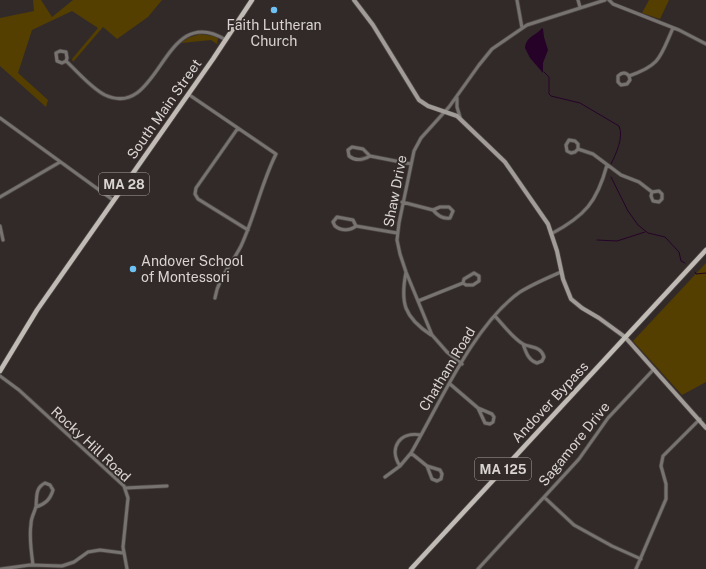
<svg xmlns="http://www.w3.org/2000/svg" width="706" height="569" viewBox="0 0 706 569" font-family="'Public Sans',sans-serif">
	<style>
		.green { fill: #543f00 }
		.water { fill: #260228 }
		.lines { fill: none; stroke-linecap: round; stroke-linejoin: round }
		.stream { stroke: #260228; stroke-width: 1 }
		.street-casing { stroke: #4d4544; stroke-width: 4.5 }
		.secondary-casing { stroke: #4d4544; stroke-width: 5.5 }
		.primary-casing { stroke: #4d4544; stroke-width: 6 }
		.street { stroke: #767371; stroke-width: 3 }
		.secondary { stroke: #a19c98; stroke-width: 4 }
		.primary { stroke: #c1bbb6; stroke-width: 4.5 }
		.poi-dot { fill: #6dc2f3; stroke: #322a29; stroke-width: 1.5 }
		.labels { text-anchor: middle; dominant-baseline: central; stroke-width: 3.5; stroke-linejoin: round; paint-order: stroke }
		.shield { fill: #322a29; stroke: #a7a1a0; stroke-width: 1 }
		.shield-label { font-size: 13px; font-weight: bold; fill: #d9d4d3 }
		.poi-label { font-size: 14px; fill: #d9d4d3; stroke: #322a29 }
		.street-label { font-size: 14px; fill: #d9d4d3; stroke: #322a29 }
	</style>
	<rect width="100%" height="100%" fill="#322a29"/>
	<path class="green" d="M 33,0 L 41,0 L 52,17 L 73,0 L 162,0 L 148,17 L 117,39 L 103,27 L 73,62 L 72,59 L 98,28 L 72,11 L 32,30 L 18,73 L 48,100 L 46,107 L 0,66 L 0,18 L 34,11 Z
		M 649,0 L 669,0 L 660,19 L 642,13 Z
		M 200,34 L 213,36 L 218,38 L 217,44 L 211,40 L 181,43 L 188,38 Z
		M 706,263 L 706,382 L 682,395 L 633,341 Z"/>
	<path class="water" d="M 542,28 L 543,29 L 544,37 L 548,50 L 543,63 L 543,73 L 530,58 L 525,48 C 526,36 536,36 542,28 Z"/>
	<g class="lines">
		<path class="stream" d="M 544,72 L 549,77 L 549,94 L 551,96 L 580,103 L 619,126 C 624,137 616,154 611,164
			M 611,177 L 628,211 L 638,225 L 648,233 L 665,237 L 679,252 L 681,261 L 685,263
			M 597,240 L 617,241 L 645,232
			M 695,272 L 696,274 L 706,273"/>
		<g class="street-casing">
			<path id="street" d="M 517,0 L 522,28
				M 578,0 L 580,7
				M 609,0 L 613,4 L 679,30 L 706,44
				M 66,61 L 62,63 L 57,61 L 56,53 L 60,51 L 66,52 L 67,58 L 66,61 C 78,72 91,88 105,95 C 161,121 162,0 226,40
				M 629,76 L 630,80 L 627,84 L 621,85 L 618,82 L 618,76 C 622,72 626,72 629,76 C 661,65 660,57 673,28
				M 188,94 L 276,154 C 261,184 255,216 241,246 C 232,264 218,278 215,298
				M 457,98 L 457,107 L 460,117
				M 0,118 L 113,200
				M 238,128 L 196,188 L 195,194 L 198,199 L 248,230
				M 578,149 L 575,152 L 571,153 L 567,151 L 566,145 L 569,140 L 575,141 L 578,144 L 578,149 L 593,154 L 621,175 L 639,182 L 652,192 L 651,196 L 653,201 L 659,202 L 662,199 L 662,194 L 659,191 L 652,192
				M 370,156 C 363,160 355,161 349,156 L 348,150 L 352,147 L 363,149 L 370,156 L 411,164
				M 0,197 L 60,162
				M 402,202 L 433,210 L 440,207 L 449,207 L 453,211 L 450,218 C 443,219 437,215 433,210
				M 0,226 L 3,240
				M 356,226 L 353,220 L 337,217 L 333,222 L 335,226 C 341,231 350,231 356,226 L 397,233
				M 551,234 C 585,216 597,202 607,165
				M 406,272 C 400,303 404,317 431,335
				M 418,301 L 463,283 L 466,285 L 473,285 L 479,281 L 479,276 L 474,273 L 464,279 L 463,283
				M 495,316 C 503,325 513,338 523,344 C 531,348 541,346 544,357 L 542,361 L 537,363 C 528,360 526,352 523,344
				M 462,364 L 447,352 L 432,335 L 406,272 L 400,254 L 397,240 L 399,223 L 414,151 L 421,138 L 449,107 L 479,65 L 492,49 L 527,25 L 605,0
				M 0,376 L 19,390 L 124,486 L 128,498 L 123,547 L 127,569
				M 450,384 L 478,408 L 492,414 L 494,417 L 493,422 L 490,424 L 485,423 L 478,408
				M 411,453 L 427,466 L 440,470 L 442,474 L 441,479 L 437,481 L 432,479 L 427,466
				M 400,466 C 388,448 400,431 421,435
				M 385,477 L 400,466 L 411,453 C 439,405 474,324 520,292 C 533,284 547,278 561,272
				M 125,488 L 167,486
				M 544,497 L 574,525 L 612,546 L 641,559
				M 33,565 C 31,551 29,537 31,524 C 31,517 35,512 36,506 C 37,497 35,488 45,483 L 50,485 L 53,490 C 50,500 45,504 36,507
				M 1,569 L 30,565 L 62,566 L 74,562 L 88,552 L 100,550 L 123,553
				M 478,569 L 579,459 L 608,418 L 654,369
				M 636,569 L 666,499 L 666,484 L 661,466 L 663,456 L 700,419"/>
		</g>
		<g class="secondary-casing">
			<path id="secondary" d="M 354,0 L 373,25 L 419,100 L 428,106 L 457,116 L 505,162 L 548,224 L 557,251 L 563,279 L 571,299 L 582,308 L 599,318 L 625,337 L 706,428"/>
		</g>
		<g class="primary-casing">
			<path id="primary" d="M 0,371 L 37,310 L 213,59 L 252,0
				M 411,569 L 706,250"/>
		</g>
		<use href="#street" class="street"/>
		<use href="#secondary" class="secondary"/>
		<use href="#primary" class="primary"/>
	</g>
	<g class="poi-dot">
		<circle cx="274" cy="10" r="4"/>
		<circle cx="133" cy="269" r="4"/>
	</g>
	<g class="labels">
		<g class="shield">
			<rect x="99" y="173" width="50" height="22" rx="3"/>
			<rect x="475" y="458" width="56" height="22" rx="3"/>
		</g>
		<g class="shield-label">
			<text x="124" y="184">MA 28</text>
			<text x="503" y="469">MA 125</text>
		</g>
		<g class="poi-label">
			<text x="274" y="25">Faith Lutheran<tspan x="274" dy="16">Church</tspan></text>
			<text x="141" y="261" text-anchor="start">Andover School<tspan x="141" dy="16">of Montessori</tspan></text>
		</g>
		<g class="street-label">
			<text transform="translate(164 109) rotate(-55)">South Main Street</text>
			<text transform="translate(395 191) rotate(-79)">Shaw Drive</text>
			<text transform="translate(447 369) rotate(-59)">Chatham Road</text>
			<text transform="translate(550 402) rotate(-47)">Andover Bypass</text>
			<text transform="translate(91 444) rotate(43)">Rocky Hill Road</text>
			<text transform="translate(574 444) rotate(-51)">Sagamore Drive</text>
		</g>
	</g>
</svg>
